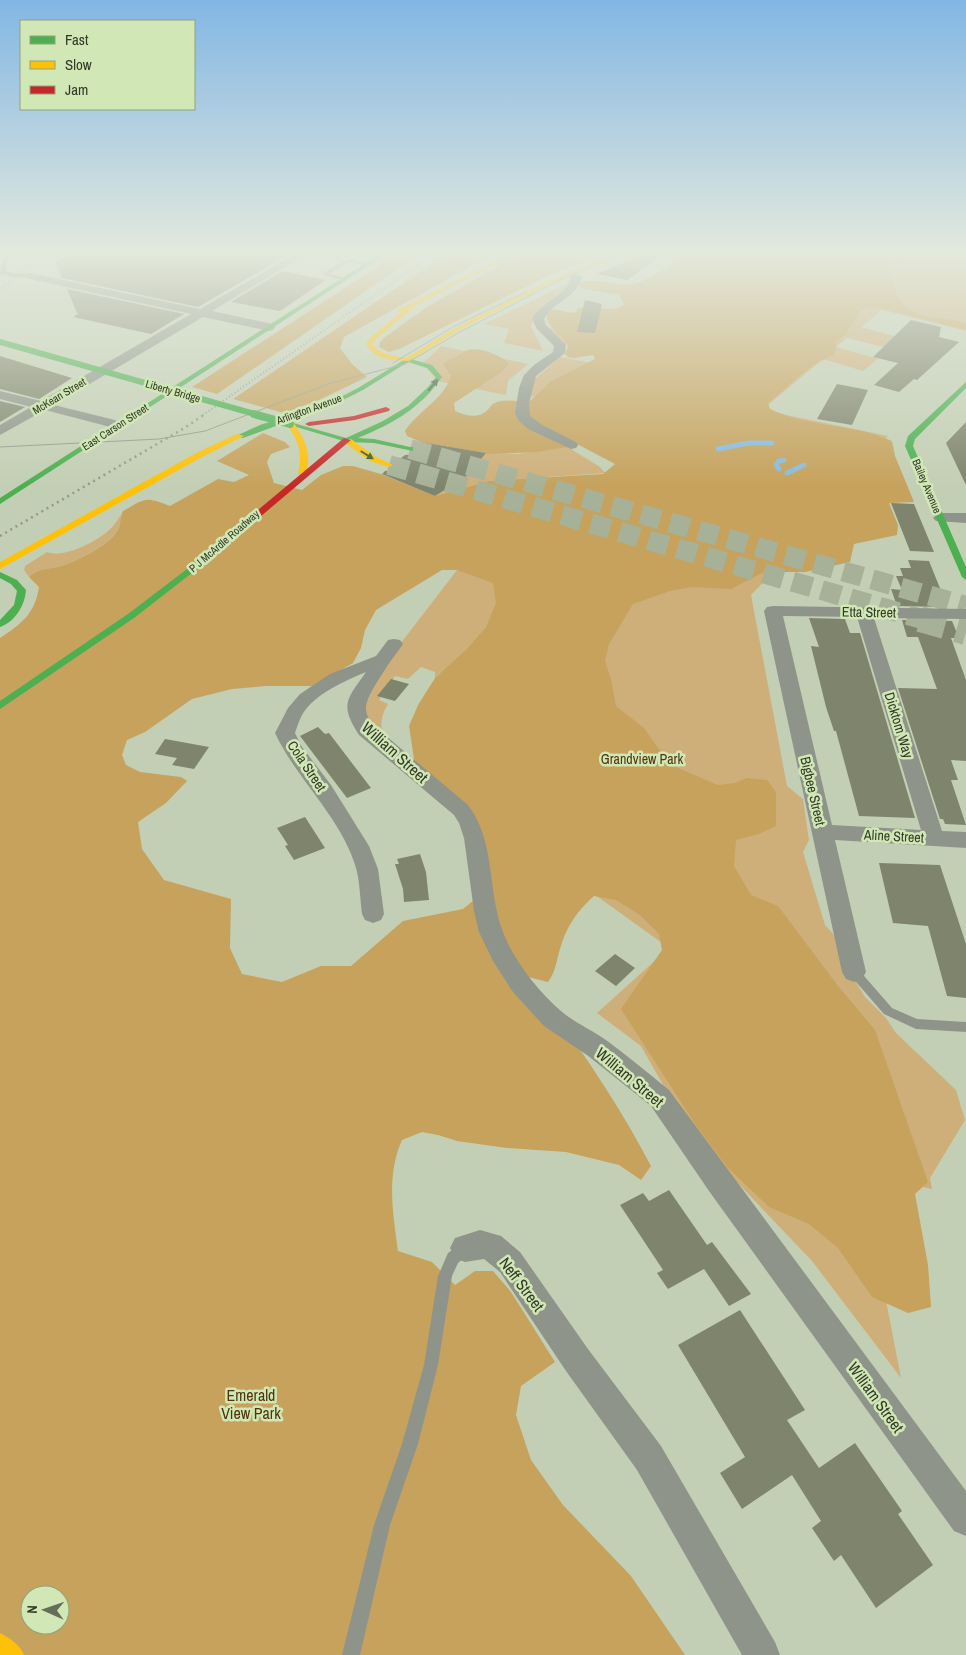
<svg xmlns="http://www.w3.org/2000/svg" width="966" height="1655" viewBox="0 0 966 1655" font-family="'Archivo Narrow',sans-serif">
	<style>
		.green { fill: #cfaf79; fill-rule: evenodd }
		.forest { fill: #c6a25c; fill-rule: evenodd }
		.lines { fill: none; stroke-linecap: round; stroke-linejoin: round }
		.stream { stroke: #89bbdd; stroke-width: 5 }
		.building { fill: #7f846c }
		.highway-tunnel-far1 { stroke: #a6b198; stroke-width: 20; stroke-dasharray: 20 10; stroke-linecap: butt }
		.highway-tunnel { stroke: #a6b198; stroke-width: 26; stroke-dasharray: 26 12; stroke-linecap: butt }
		.lane { fill: #8f948a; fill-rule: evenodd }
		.street { fill: #8f948a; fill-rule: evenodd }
		.fast { fill: #4caf50; fill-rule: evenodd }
		.slow { fill: #ffc107; fill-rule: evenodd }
		.jam { fill: #c62828; fill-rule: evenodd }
		.tram { stroke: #92998a; stroke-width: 1 }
		.rail-far1 { stroke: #92998a; stroke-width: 2; stroke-dasharray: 1 2.5; stroke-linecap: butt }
		.rail { stroke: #92998a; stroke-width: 2.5; stroke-dasharray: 2 4; stroke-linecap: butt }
		.fast-bridge-far1 { stroke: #4caf50; stroke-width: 6 }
		.fast-bridge { stroke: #4caf50; stroke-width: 8 }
		.oneway { fill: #3a5d33 }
		.labels { text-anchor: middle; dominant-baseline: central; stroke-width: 5; stroke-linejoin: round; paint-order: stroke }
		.far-street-label { font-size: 11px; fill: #323a27; stroke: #d1e8b6 }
		.street-label { font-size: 14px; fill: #323a27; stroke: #d1e8b6 }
		.park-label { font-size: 14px; fill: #51330c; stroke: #d1e8b6 }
		.near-street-label { font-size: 16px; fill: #323a27; stroke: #d1e8b6 }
		.near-park-label { font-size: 16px; fill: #51330c; stroke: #d1e8b6 }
	</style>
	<rect width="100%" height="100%" fill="#c3cfb4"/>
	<path class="green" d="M 667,255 L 966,255 L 966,331 L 882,310 L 861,327 L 901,338 L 891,349 L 847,338 L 836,347 L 878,359 L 863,371 L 823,359 L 762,410 L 888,436 L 794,551 L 751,595 L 787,786 L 803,799 L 809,840 L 803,852 L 825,925 L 835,936 L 841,957 L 865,997 L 886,1018 L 896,1033 L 956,1090 L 965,1120 L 930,1178 L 932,1189 L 918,1186 L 839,987 L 821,964 L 901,1378 L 812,1261 L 691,1134 L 641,1046 L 597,1013 L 669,948 L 573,879 L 440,673 L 435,678 L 435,672 L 421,667 L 408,679 L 395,676 L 379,700 L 388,704 C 381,716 380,724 383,737 L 370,726 L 363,711 L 376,682 L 392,660 L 394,652 L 457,570 L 460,570 L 621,486 L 623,404 L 526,396 L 527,386 L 560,357 L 667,377 L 676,366 L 557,343 L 549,328 L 685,354 L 556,315 L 562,311 L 630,323 L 706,263 ZM 491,616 L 539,656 L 477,639 L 486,627 Z
		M 567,284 L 569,287 L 535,316 L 531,326 L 543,351 L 504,343 L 509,329 L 484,324 Z
		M 441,346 L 528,364 L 508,381 L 506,395 L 437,381 L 423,363 Z
		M 566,446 L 600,467 L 605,473 L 489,481 L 435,496 L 467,476 L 486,453 L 518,454 Z
		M 121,515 C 121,519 121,526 118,530 C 107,546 76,562 58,567 C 47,569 37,569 29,577 L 24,570 L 25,566 L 47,552 C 63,559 96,542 109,530 C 114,526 117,520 121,515 Z"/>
	<path class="forest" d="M 396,255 L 418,255 L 217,394 L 192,387 Z
		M 445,255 L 491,255 L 344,337 L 340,348 L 352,364 L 367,377 L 321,399 L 284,413 L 233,399 Z
		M 518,255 L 602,255 L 548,276 L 399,349 L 389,352 L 379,347 L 380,342 L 385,337 L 427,307 Z
		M 661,255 L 938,255 L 937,258 L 929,259 L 928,263 L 915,262 L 896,266 L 896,262 L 889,262 C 888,268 892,274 893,281 C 901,323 932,314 966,323 L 966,330 L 882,309 L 869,308 L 860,311 L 846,334 L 835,342 L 836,350 L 833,356 C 812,361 786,389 768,403 L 770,409 C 809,428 854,423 892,441 L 895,456 L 914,502 L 889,503 L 898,525 L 897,535 L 854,544 L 850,562 L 805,572 L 764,572 L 731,589 L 692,587 L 670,591 L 633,604 L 609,644 L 605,661 L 611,679 L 616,706 L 644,728 L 658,748 L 678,768 L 718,785 L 735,783 L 747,778 L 767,780 L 776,792 L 776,826 L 759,834 L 736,840 L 734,866 L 751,895 L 778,906 L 839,987 L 875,1030 L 928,1182 L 915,1194 L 928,1265 L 931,1307 L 908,1313 L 872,1297 L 838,1248 L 809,1224 L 769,1207 L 728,1168 L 697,1127 L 621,1009 L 662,950 L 659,934 L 640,915 L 616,900 L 594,896 C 577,911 566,927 560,949 C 556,962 556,971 548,982 L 528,977 C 573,1038 616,1099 651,1166 L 641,1180 L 619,1165 L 566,1152 L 507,1148 L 457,1141 L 438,1135 L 422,1132 L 402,1140 C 386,1176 393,1213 398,1251 L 432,1262 L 455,1285 L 475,1271 L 493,1271 L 511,1292 L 555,1362 L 521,1386 L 516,1415 L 531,1460 L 563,1505 L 631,1576 L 685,1655 L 0,1655 L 0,638 C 21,624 35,614 39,587 L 29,577 C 37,569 47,569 58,567 C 76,562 108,546 118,530 C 121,525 120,517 123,511 C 146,498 145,496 170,506 L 218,479 L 234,482 L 249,475 L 217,461 L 263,433 L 285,442 L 290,447 L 271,454 L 267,462 L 274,483 L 302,490 L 321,475 L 343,466 L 353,466 L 381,474 L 435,496 L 489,481 L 603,474 L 615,464 L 579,445 L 537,452 L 491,454 L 421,442 L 407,436 L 405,431 C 418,411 444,399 451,376 L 443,364 C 447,360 448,360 453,358 C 458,356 463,352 468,350 C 480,347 501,355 509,364 L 500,373 L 454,403 L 455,411 C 465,415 476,419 485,412 C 489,410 490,406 493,404 C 503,398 518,401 528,403 L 551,381 L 595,359 L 593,355 L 574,358 L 568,357 L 565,354 L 568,346 C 561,333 545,328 547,312 C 556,305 566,316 577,312 L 576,310 C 590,301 612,316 624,304 L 619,295 L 584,289 L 579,286 L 580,282 C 597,278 613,286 631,284 C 645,283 662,269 676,262 L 673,258 ZM 442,570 L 457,570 L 493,583 L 496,603 L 486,627 L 467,649 L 435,678 L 418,705 L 409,726 L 414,759 L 419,767 L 470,808 L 478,827 L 489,888 L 463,909 L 403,921 L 351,966 L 321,966 L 282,982 L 242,974 L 230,948 L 231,899 L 164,880 L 142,849 L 138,822 L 166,803 L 187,781 L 181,777 L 140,772 L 126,765 L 122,755 L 127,740 L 145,732 L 192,699 L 232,689 L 267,686 L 313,686 L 353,663 L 361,648 L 365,630 L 376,610 ZM 30,1595 L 60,1595 L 60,1625 L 30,1625 Z"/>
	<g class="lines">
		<path class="stream" d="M 718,449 L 748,443 L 772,443
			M 779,469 L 776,465 L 779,461 L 784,460
			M 787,473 L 804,465"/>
	</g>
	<path class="building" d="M 71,255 L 288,255 L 198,307 L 62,278 L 55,262 Z
		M 642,255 L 662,255 L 627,280 L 597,274 Z
		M 282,271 L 326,280 L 280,311 L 231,302 Z
		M 67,289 L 184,314 L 151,334 L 73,317 L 79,313 L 77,313 Z
		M 585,300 L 602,304 L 595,333 L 577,332 Z
		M 911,320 L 941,327 L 939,337 L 959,342 L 917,380 L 914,379 L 899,392 L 874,385 L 898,363 L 873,357 Z
		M 0,356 L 72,378 L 39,399 L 0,389 Z
		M 837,384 L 868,390 L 852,425 L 817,419 Z
		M 0,401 L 25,407 L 0,422 Z
		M 966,422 L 966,485 L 946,443 Z
		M 421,442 L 486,453 L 467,476 L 435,496 L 382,474 L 385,471 L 398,470 L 400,465 L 397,461 L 405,455 L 418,454 L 421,449 L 418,444 Z
		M 891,503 L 914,504 L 934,552 L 910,551 Z
		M 908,560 L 929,561 L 946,603 L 944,603 L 946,607 L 897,606 L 891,589 L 902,590 L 896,576 L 903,576 L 900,568 L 911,568 Z
		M 809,618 L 845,619 L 850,633 L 860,633 L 915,818 L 859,816 L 836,731 L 834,731 L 826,707 L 811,646 L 819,647 Z
		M 902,620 L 952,621 L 959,638 L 951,638 L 966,680 L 966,761 L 951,760 L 958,780 L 951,780 L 966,825 L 945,824 L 943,819 L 940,819 L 898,688 L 937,689 L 918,637 L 907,637 Z
		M 391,679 L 409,684 L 395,701 L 377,696 Z
		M 318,727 L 325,734 L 329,733 L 371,788 L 347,798 L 300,736 Z
		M 165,739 L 209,747 L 194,769 L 172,765 L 177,758 L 155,754 Z
		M 305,817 L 325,848 L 294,860 L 285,846 L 288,845 L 277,828 Z
		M 420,854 L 426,872 L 429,900 L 404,902 L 403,889 L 395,864 L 399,864 L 397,859 Z
		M 879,863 L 940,865 L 966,944 L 966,998 L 947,996 L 928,926 L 893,923 Z
		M 615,954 L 635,968 L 616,986 L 595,971 Z
		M 669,1190 L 707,1245 L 712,1242 L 751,1294 L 729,1306 L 704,1269 L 668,1289 L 657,1273 L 663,1270 L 620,1205 L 643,1193 L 649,1201 Z
		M 740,1310 L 805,1410 L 787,1420 L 819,1468 L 855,1443 L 902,1511 L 898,1514 L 933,1565 L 876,1608 L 841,1555 L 834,1561 L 812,1528 L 821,1521 L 792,1475 L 742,1509 L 720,1473 L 745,1457 L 678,1345 Z"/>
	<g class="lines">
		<path class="highway-tunnel-far1" d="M 410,449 L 966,606
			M 389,465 L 925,620"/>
		<path class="highway-tunnel" d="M 920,619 L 966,632"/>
		<path class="lane" d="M 8,255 L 13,255 L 7,262 L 6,271 L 12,273 L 30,274 L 32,277 L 11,277 L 4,274 L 0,276 L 2,262 Z
			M 348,259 L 371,264 L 368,266 L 349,262 L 329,274 L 346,278 L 344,281 L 322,274 Z
			M 854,967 L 858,969 L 892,1008 L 917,1019 L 966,1022 L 966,1032 L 916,1029 L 884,1014 L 850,975 L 848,972 L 850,969 Z
			M 465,1241 L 470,1243 L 472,1248 L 470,1253 L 458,1263 L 452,1276 L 438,1365 L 418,1444 L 390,1525 L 360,1655 L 342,1655 L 374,1525 L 402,1444 L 424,1365 L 438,1276 L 448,1253 Z"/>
		<path class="street" d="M 293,255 L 305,255 L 212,311 L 273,324 L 275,327 L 273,330 L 269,331 L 203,317 L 54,405 L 123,422 L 125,425 L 123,428 L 118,429 L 45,410 L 0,435 L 0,425 L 31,407 L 0,399 L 0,391 L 41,401 L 191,314 L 30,279 L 26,278 L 25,276 L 26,274 L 30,273 L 200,309 Z
			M 571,271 L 582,277 C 575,300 554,300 544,319 L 546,325 L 566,345 L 565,353 L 536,376 L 529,404 L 530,416 L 544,426 L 576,442 L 578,445 L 576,448 L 571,449 L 528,429 L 519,421 L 515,413 L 519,388 L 524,375 L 534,365 L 553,352 L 554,346 L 537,329 L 532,319 C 542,301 565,297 571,278 L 566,274 Z
			M 941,513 L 966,513 L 966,523 L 936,521 L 933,518 L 936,515 Z
			M 773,606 L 966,609 L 966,619 L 874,618 L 942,831 L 966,832 L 966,848 L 835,840 L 866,972 L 862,979 L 854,982 L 846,979 L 842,972 L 764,611 L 767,607 ZM 783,616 L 857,617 L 921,830 L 832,825 Z
			M 394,639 L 400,640 L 403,644 C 394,657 366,694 366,708 C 366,714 369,720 373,725 L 468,805 C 496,842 487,890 503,932 C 514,961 538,991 561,1011 C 575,1023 592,1030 606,1040 C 628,1056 648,1073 669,1090 L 966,1491 L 966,1536 L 954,1531 L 709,1191 L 651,1106 L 587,1055 L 544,1026 L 513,992 L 493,961 L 479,932 L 474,911 L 464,838 L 459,823 L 454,815 L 359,735 C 339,704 347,699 366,672 C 345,681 314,694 302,715 C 299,721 297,727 295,733 L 302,747 L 331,785 L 369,846 L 378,869 L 384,914 L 381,920 L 373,923 L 365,920 L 362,914 C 360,899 360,882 356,868 C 341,817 297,780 275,733 L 288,708 L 300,694 L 330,674 L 376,656 L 388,640 Z
			M 480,1230 L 501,1236 L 520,1252 L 588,1349 L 661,1446 L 775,1642 L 780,1655 L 742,1655 L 637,1470 L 566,1371 L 500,1272 L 484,1259 L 465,1262 L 455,1258 L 450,1248 L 455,1238 Z"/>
		<path class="fast" d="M 378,255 L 385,255 L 0,504 L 0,498 Z
			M 407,358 L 432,365 L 442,377 C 421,408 392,424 358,438 L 374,439 L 410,447 L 413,447 L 413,451 L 374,443 L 347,442 L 286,424 L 290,422 L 346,438 L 383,421 L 408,406 L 428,387 L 436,377 L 427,368 L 408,362 L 363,390 L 333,405 L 243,438 L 236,436 L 260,425 L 329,403 L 358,388 Z
			M 966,382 L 966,388 L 915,439 L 913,446 L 966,567 L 966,580 L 962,577 L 905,446 L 908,436 Z
			M 212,550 L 215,551 L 215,555 L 134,618 L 0,709 L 0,701 L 128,614 Z
			M 0,572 L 17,580 L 26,590 C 25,605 15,622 0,627 L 0,620 L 14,605 L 17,591 L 11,584 L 0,578 Z"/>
		<path class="slow" d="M 507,255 L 514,255 L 417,305 L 375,340 L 372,344 C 380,355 393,356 406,358 L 455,328 L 548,281 L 613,255 L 621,255 L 552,283 L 459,330 L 409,361 L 391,360 L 378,356 L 370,350 L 366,344 L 370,338 L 401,312 L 397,312 L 397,310 Z
			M 287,422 L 293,422 C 305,438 313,456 305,476 L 298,474 C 303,454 299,440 286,424 Z
			M 237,434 L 244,436 L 204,456 L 0,569 L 0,562 L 198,452 Z
			M 345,439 L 351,439 L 376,457 L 393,465 L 389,467 L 370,461 L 345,443 Z
			M 0,1633 C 10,1638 20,1645 24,1655 L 0,1655 Z"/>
		<path class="jam" d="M 386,407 L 390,409 L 389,411 L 355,420 L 309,426 L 305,424 L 309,422 L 354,416 Z
			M 344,438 L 351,440 L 215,555 L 209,555 L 209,551 Z"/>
		<path class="tram" d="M 393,363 L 453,327 L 527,291
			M 0,447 L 159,439 L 205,431 L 331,383 L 405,364 L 460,332 L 562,279 L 623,255"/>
		<path class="rail-far1" d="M 0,289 L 25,270 L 40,255
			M 203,415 L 432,255"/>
		<path class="rail" d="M 0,536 L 186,427 L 205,414"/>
		<path class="fast-bridge-far1" d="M 0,342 L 258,415"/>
		<path class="fast-bridge" d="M 254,414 L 290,424"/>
	</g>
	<defs><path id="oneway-solid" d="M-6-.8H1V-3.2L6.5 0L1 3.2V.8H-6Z" transform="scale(1.25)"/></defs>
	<g class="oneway">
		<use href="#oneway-solid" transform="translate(433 385) rotate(-51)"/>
		<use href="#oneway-solid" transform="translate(367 455) rotate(32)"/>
	</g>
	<linearGradient id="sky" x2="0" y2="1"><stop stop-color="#82b7e4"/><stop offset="0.52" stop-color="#e4e9dd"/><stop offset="1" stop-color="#e4e9dd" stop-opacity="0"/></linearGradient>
	<rect width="966" height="487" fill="url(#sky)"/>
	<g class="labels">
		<g class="far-street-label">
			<text transform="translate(173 391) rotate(16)">Liberty Bridge</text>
			<text transform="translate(59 396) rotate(-31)">McKean Street</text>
			<text transform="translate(309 409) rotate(-20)">Arlington Avenue</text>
			<text transform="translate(115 427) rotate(-33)">East Carson Street</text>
			<text transform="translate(927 486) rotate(67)">Bailey Avenue</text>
			<text transform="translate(224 541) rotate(-41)">P J McArdle Roadway</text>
		</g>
		<g class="street-label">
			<text transform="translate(869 612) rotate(1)">Etta Street</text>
			<text transform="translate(899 725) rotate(73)">Dicktom Way</text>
			<text transform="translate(307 766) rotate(56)">Cola Street</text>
			<text transform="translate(813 791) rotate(77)">Bigbee Street</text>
			<text transform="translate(894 836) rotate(3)">Aline Street</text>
		</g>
		<g class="park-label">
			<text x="642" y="759">Grandview Park</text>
		</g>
		<g class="near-street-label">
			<text transform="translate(395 752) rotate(42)">William Street</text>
			<text transform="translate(630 1077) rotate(40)">William Street</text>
			<text transform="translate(522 1284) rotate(53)">Neff Street</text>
			<text transform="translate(876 1397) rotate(54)">William Street</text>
		</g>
		<g class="near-park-label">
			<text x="251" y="1395">Emerald<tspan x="251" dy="18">View Park</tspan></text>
		</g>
	</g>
	<rect x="20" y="20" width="175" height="90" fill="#d1e8b6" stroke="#91a27d"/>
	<rect x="30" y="36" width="25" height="8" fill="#4caf50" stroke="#91a27d"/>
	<text x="65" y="45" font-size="15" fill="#323a27">Fast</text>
	<rect x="30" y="61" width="25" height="8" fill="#ffc107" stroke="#91a27d"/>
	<text x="65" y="70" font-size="15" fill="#323a27">Slow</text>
	<rect x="30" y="86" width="25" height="8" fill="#c62828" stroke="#91a27d"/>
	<text x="65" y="95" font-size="15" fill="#323a27">Jam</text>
	<g transform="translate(45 1610) rotate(272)"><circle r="24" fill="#d1e8b6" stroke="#91a27d"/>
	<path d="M0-4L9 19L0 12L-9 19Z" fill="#656e58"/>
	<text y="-8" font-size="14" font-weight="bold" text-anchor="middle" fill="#323a27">N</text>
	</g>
</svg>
